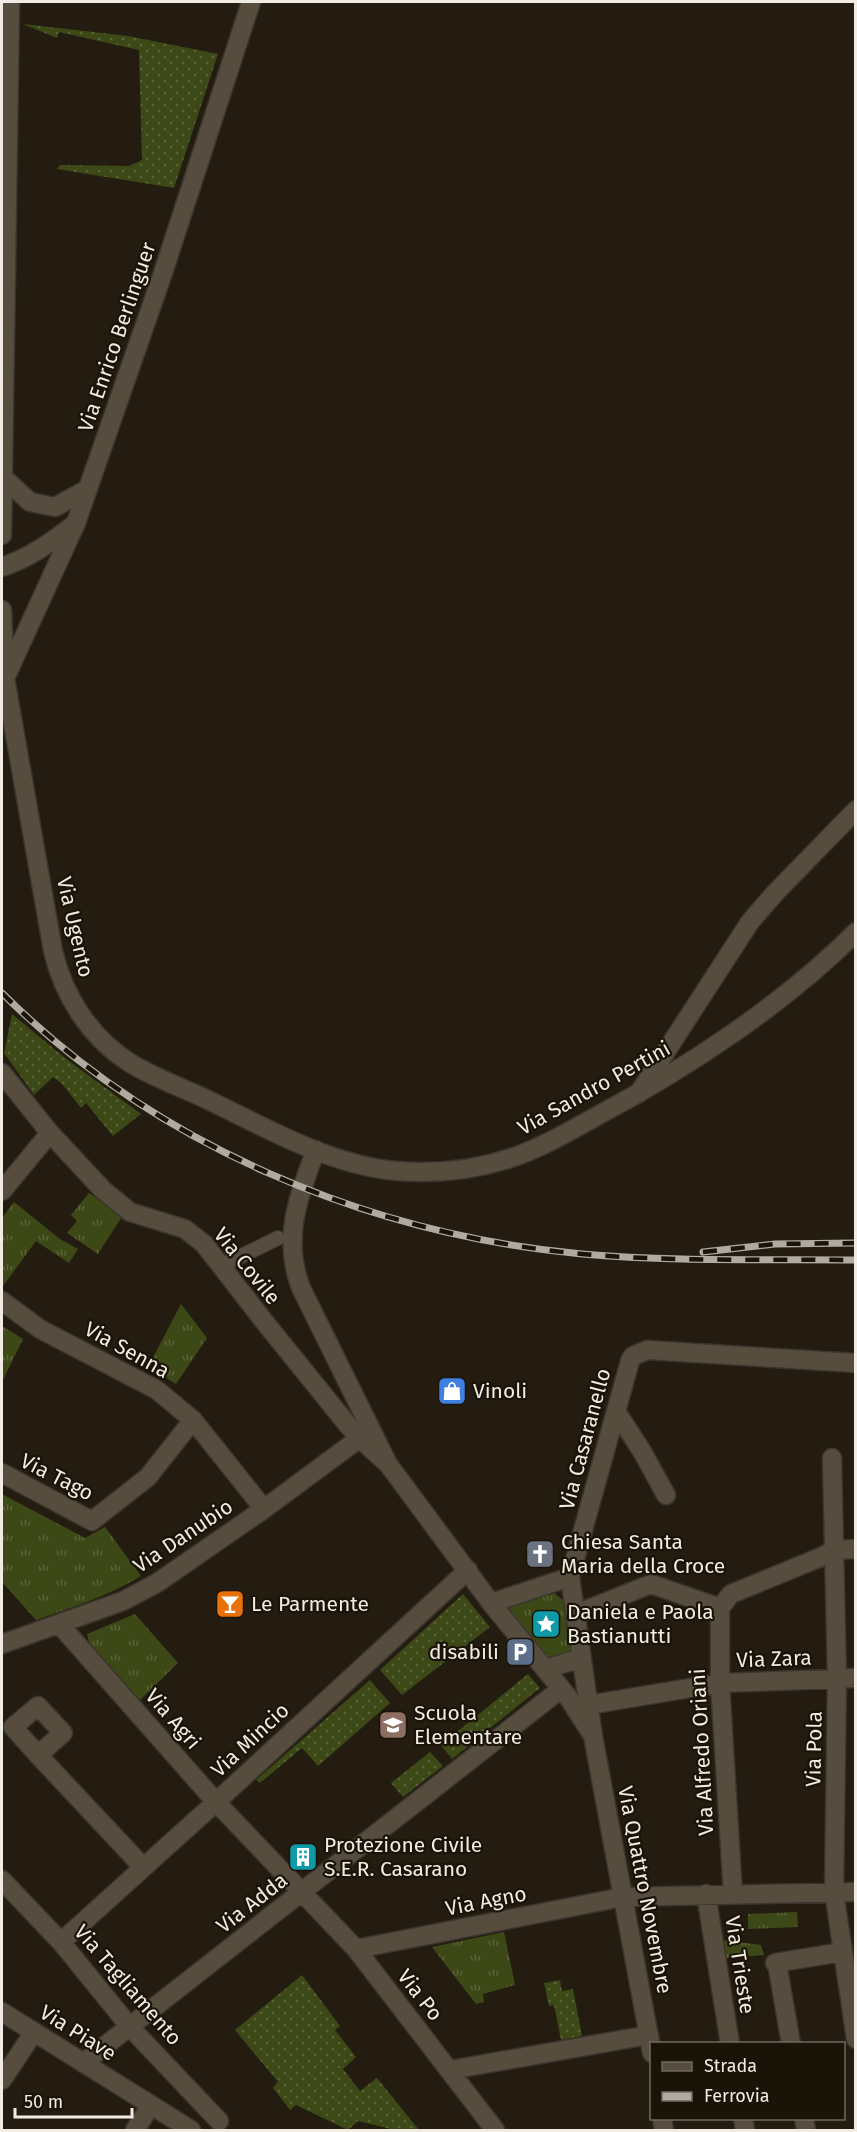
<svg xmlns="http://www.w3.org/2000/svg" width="857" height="2132" viewBox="0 0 857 2132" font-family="'Fira Sans',sans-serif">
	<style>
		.grass { fill: url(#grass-tufts) }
		.garden { fill: url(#garden-dots) }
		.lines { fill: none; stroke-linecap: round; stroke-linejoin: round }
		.pedestrian-casing { stroke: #3b352d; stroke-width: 16 }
		.minor-casing { stroke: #3b352d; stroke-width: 21 }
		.tertiary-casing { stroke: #3b352d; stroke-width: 21 }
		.pedestrian { stroke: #564d3f; stroke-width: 14 }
		.minor { stroke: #564d3f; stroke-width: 18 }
		.tertiary { stroke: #564d3f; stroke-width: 18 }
		.rail-casing { stroke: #b0aba1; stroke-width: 7 }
		.rail { stroke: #1a1307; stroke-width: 4.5; stroke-dasharray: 14; stroke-linecap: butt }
		.labels { text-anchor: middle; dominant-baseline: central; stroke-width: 4.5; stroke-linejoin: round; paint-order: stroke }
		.street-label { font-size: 21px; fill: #f1ece3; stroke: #1a1307 }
		.poi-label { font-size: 21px; fill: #f1ece3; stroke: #1a1307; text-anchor: start }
	</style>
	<defs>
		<pattern id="grass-tufts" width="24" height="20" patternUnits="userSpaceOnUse" patternTransform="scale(1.5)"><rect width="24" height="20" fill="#3c4917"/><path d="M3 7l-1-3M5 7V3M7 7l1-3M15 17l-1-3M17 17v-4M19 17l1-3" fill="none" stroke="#596339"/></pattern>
		<pattern id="garden-dots" width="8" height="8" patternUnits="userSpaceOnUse" patternTransform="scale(1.5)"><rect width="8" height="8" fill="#3c4917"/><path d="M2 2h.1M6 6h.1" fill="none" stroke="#596339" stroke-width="1.8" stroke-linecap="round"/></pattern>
	</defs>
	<rect width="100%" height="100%" fill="#241c10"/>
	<path class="grass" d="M 89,1193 L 123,1215 L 98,1254 L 67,1233 L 77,1221 L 71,1215 Z
		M 14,1202 L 60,1239 L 78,1249 L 69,1263 L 36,1241 L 3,1286 L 2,1218 Z
		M 181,1304 L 207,1338 L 176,1384 L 148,1367 Z
		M 2,1326 L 23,1339 L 2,1382 Z
		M 2,1494 L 85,1538 L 105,1527 L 141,1576 C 109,1596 72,1607 36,1620 L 2,1582 Z
		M 546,1592 L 553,1592 L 563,1600 L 572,1651 L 549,1657 L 545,1656 L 509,1610 L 510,1605 Z
		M 135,1614 L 178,1663 L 140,1700 L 89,1643 L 87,1634 Z
		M 797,1912 L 798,1927 L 748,1929 L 748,1914 Z
		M 504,1932 L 515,1985 L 483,1994 L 484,2002 L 476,2004 L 432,1947 Z
		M 723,1940 L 761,1945 L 764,1955 L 725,1958 Z"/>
	<path class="garden" d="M 23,24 L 128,36 L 218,54 L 174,188 L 57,169 L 60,165 L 129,166 L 142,160 L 139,50 L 59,32 L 57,38 Z
		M 12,1014 L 65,1058 L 141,1114 L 113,1136 L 86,1103 L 81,1108 L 63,1085 L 53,1077 L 34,1095 L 4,1053 Z
		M 463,1594 L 490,1627 L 402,1695 L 380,1670 Z
		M 528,1674 L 540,1688 L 452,1759 L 441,1745 Z
		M 370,1680 L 390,1703 L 318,1766 L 302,1748 L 260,1783 L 256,1780 Z
		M 430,1752 L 443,1766 L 403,1797 L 391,1783 Z
		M 302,1975 L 340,2026 L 335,2030 L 356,2057 L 343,2069 L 360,2091 L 377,2078 L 419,2130 L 395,2130 L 358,2121 L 348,2130 L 296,2105 L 290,2110 L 273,2088 L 278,2082 L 235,2030 Z
		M 560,1980 L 562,1991 L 573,1989 L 582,2036 L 561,2040 L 554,2005 L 549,2006 L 544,1983 Z"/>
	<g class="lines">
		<g class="pedestrian-casing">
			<path id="pedestrian" d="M 221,1266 L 278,1238"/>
		</g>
		<g class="minor-casing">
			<path id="minor" d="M 2,1073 L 50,1133 L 103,1190 L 130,1212 L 185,1229 L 204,1244 L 263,1320 L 347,1424 L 358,1437 L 388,1464
				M 639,1093 L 750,922 L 775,893 L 856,810
				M 2,1191 L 50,1133
				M 2,1301 L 40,1329 L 157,1390 L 193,1420 L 264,1509
				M 616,1411 L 643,1453 L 666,1495
				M 832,1458 L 837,1679 L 834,1892 L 856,2039
				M 2,1473 L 92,1521 L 148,1477 L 193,1420
				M 570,1577 L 630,1361 L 633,1356 L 647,1350 L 856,1363
				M 720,1608 L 720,1683 L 733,1895
				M 576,1614 L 651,1584 L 720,1608 L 731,1594 L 821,1557 L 834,1550 L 856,1549
				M 60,1625 L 216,1802 L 356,1949 L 495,2130
				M 2,1644 L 123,1601 L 157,1583 L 264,1509 L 368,1432
				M 588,1705 L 720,1683 L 856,1678
				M 38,1706 L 63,1733 L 38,1755 L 13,1727 Z
				M 38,1755 L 143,1867
				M 2,1880 L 61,1942 L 130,2027 L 219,2121
				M 706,1894 L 730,2044
				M 61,1942 L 216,1802 L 468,1570
				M 356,1949 L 623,1897 L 856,1892
				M 775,1963 L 842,1952
				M 777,1963 L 791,2044
				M 83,2063 L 561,1689
				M 450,2070 L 649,2035
				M 2,2080 L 34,2032
				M 743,2118 L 745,2130
				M 804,2118 L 806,2130
				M 135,2130 L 151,2105"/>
		</g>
		<g class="tertiary-casing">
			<path id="tertiary" d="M 4,478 L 30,502 L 55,507 L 88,489
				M 2,535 L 10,2
				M 2,567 C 29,558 50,543 72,526
				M 2,610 L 5,678 L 53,951 C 64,997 90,1037 130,1063 C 153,1077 180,1087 204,1098 C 265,1127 328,1165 397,1171 C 434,1174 475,1170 511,1158 C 541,1148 570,1131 597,1116 C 687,1068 784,1004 856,932
				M 7,674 L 76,523 L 163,273 L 251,2
				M 316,1150 C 298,1197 282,1239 301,1288 L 388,1464 L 491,1603 L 568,1697 L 593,1736
				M 491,1603 L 570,1577 L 593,1736 L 652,2053
				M 545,1669 L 582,1658
				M 2,2012 L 191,2130
				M 662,2118 L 664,2130"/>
		</g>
		<use href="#pedestrian" class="pedestrian"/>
		<use href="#minor" class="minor"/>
		<use href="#tertiary" class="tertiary"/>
		<g class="rail-casing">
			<path id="rail" d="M 2,993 C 156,1146 367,1234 582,1254 C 673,1262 765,1259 856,1260
				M 703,1252 L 775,1244 L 856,1243"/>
		</g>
		<use href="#rail" class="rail"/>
	</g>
	<defs>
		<g id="shop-square" transform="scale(1.5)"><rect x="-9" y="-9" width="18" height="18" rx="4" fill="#3f7fe0" stroke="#1a1307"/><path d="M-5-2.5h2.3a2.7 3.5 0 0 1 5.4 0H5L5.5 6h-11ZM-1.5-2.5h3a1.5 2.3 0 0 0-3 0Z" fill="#fff"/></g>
		<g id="church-square" transform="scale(1.5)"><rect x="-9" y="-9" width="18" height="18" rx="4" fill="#6b7280" stroke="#1a1307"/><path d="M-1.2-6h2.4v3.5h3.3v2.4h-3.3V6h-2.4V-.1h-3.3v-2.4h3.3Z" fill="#fff"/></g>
		<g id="bar-square" transform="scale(1.5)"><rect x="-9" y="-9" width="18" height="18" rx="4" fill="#e8710a" stroke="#1a1307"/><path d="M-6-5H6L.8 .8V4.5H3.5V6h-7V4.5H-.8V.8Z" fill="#fff"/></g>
		<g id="sight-square" transform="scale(1.5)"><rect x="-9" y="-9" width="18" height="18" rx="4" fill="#0f9aa8" stroke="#1a1307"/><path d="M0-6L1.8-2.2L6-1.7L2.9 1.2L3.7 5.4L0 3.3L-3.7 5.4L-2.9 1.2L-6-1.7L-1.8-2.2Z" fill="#fff"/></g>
		<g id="parking-square" transform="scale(1.5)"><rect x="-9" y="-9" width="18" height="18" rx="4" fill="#5c6f8a" stroke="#1a1307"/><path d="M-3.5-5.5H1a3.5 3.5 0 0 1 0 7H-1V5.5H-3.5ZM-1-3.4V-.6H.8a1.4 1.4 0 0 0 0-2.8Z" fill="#fff"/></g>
		<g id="school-square" transform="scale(1.5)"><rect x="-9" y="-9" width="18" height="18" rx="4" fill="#8d6e63" stroke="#1a1307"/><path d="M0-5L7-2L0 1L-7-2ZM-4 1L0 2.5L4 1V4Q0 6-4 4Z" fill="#fff"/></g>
		<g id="building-square" transform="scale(1.5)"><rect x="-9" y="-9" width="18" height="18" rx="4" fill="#0f9aa8" stroke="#1a1307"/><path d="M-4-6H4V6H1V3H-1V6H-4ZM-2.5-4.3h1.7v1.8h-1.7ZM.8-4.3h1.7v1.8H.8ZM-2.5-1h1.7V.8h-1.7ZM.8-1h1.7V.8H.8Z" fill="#fff"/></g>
	</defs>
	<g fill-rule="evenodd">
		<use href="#shop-square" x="452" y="1391"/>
		<use href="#church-square" x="540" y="1554"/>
		<use href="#bar-square" x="230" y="1604"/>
		<use href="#sight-square" x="546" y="1624"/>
		<use href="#parking-square" x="520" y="1652"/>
		<use href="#school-square" x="393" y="1725"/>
		<use href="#building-square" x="303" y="1857"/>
	</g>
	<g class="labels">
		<g class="street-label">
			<text transform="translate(117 337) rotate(-71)">Via Enrico Berlinguer</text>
			<text transform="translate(75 927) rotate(77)">Via Ugento</text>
			<text transform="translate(594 1088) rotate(-29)">Via Sandro Pertini</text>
			<text transform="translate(247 1266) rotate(51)">Via Covile</text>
			<text transform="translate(127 1350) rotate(29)">Via Senna</text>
			<text transform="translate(585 1439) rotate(-75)">Via Casaranello</text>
			<text transform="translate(57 1477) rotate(27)">Via Tago</text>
			<text transform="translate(183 1536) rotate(-34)">Via Danubio</text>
			<text transform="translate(774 1659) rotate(-2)">Via Zara</text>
			<text transform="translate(173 1719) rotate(49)">Via Agri</text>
			<text transform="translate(250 1740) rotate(-43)">Via Mincio</text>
			<text transform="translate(814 1749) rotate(-89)">Via Pola</text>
			<text transform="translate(702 1752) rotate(-93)">Via Alfredo Oriani</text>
			<text transform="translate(645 1890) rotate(79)">Via Quattro Novembre</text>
			<text transform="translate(486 1901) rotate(-11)">Via Agno</text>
			<text transform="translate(252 1903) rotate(-38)">Via Adda</text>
			<text transform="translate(740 1965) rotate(81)">Via Trieste</text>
			<text transform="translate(128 1985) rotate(49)">Via Tagliamento</text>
			<text transform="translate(420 1995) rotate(52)">Via Po</text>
			<text transform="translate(78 2033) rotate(32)">Via Piave</text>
		</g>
		<g class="poi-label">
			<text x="473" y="1391">Vinoli</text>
			<text x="561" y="1542">Chiesa Santa<tspan x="561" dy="24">Maria della Croce</tspan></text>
			<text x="251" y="1604">Le Parmente</text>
			<text x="567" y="1612">Daniela e Paola<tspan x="567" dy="24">Bastianutti</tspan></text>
			<text x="499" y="1652" text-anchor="end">disabili</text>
			<text x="414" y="1713">Scuola<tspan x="414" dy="24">Elementare</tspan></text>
			<text x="324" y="1845">Protezione Civile<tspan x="324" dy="24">S.E.R. Casarano</tspan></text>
		</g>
	</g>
	<rect width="857" height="2132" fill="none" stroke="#f1ece3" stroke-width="6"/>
	<rect x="650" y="2042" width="195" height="78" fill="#1a1307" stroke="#706a5f" stroke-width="1.5"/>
	<rect x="662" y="2062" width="30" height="9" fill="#564d3f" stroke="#706a5f" stroke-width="1.5"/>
	<text x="704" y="2072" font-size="18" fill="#f1ece3">Strada</text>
	<rect x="662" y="2092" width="30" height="9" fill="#b0aba1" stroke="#706a5f" stroke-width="1.5"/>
	<text x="704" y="2102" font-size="18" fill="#f1ece3">Ferrovia</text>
	<path d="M15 2108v9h117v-9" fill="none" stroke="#f1ece3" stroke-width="3"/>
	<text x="24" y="2108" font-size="18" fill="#f1ece3" stroke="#1a1307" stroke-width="4.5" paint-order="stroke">50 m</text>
</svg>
